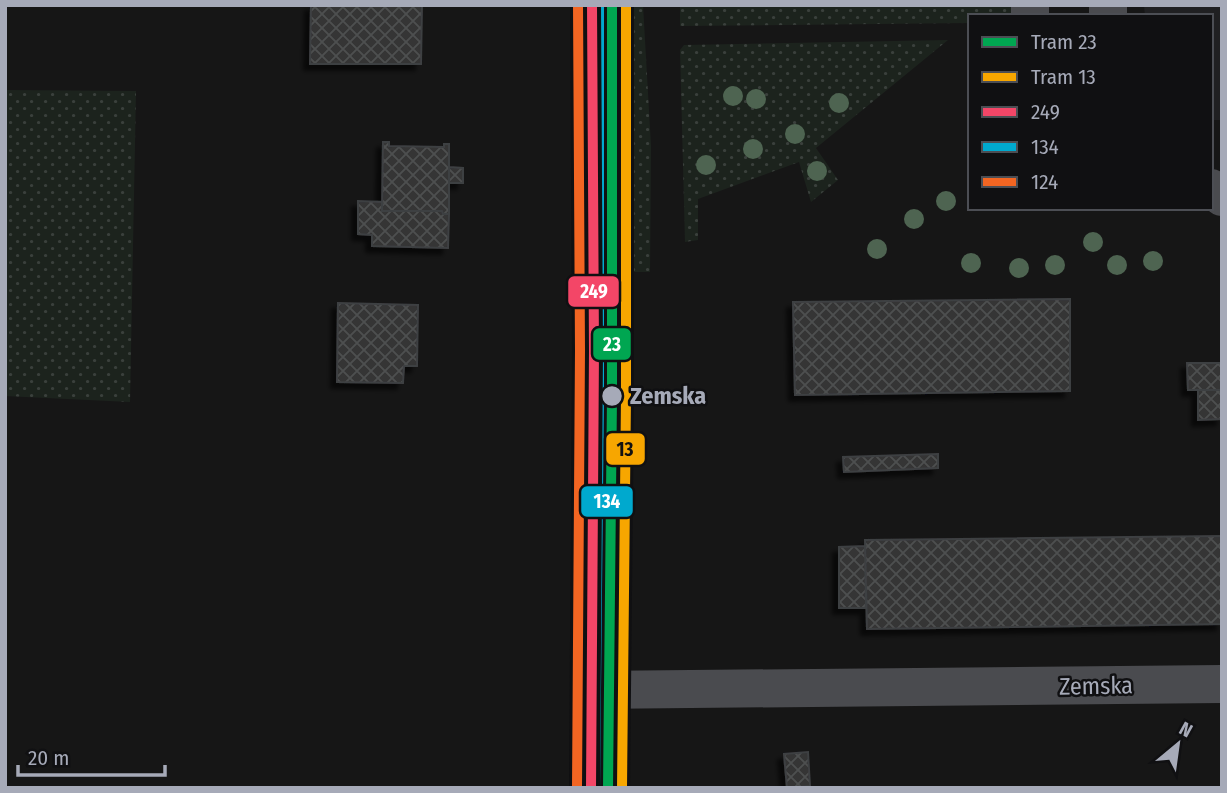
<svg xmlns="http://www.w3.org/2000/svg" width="1227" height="793" viewBox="0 0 1227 793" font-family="'Fira Sans Condensed',sans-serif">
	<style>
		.built { fill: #202022 }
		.grass { fill: url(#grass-dots) }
		.building { fill: url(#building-cross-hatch); stroke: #3e3f42; stroke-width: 2; filter: url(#shadow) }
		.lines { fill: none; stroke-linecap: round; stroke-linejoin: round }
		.minor { stroke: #4a4b4f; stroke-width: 38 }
		.tertiary { stroke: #4a4b4f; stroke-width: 38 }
		.bus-1-casing { stroke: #101012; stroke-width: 16 }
		.bus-2-casing { stroke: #101012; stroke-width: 16 }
		.bus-3-casing { stroke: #101012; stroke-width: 16 }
		.bus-1 { stroke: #f34667; stroke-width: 10 }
		.bus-2 { stroke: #00a9ce; stroke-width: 10 }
		.bus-3 { stroke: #f26522; stroke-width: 10 }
		.tram-1-casing { stroke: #101012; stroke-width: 16 }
		.tram-2-casing { stroke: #101012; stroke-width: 16 }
		.tram-1 { stroke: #00a651; stroke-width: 10 }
		.tram-2 { stroke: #f7a600; stroke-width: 10 }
		.tree { fill: #4e6451 }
		.stop-dot { fill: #a6aab8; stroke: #101012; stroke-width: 2.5 }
		.labels { text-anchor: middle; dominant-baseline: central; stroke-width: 5; stroke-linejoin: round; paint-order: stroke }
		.stop-label { font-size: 24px; font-weight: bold; fill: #a6aab8; stroke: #101012; text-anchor: start }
		.street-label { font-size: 24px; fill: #a6aab8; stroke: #101012 }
		.line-badge { stroke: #101012; stroke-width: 2.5 }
		.badge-label { font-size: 19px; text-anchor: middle; font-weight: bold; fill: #fff }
		.pale-badge-label { font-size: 19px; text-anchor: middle; font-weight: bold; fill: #111 }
	</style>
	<defs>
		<pattern id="grass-dots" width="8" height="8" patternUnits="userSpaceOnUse" patternTransform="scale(1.75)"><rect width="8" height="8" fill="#1c231d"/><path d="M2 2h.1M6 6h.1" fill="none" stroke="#3a403c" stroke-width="1.8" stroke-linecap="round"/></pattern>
		<pattern id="building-cross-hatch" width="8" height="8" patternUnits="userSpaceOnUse" patternTransform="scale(1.75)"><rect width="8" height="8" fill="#343435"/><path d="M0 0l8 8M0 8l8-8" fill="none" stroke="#4e4f50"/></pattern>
		<filter id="shadow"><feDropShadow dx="-6" dy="6" stdDeviation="2" flood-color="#0009"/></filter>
	</defs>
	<rect width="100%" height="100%" fill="#161616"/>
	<path class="built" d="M 1144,5 L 1222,5 L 1222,120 L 1211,120 L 1211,16 L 1145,16 Z"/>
	<path class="grass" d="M 625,5 L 643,5 L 651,146 L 650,272 L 622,272 Z
		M 680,5 L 1015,5 L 1012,16 L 970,16 L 970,23 L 680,26 Z
		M 948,40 L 816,148 L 838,180 L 811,202 L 799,162 L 698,199 L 698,240 L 685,242 L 680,50 L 684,45 Z
		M 5,90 L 136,91 L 130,402 L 5,396 Z"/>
	<path class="building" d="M 311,5 L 422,5 L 421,64 L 310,64 Z
		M 383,142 L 389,142 L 389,146 L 444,147 L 444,144 L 449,144 L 449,214 L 443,214 L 442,211 L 382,211 Z
		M 449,167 L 463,168 L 463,183 L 449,183 Z
		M 358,201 L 382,202 L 382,211 L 442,211 L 443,214 L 449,214 L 448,248 L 372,246 L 372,235 L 358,234 Z
		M 1070,299 L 1070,391 L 795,395 L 793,302 Z
		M 338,303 L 418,305 L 417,366 L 404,366 L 403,383 L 337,382 Z
		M 1187,363 L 1222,363 L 1222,390 L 1188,390 Z
		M 1198,390 L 1222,390 L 1222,419 L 1198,420 Z
		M 938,454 L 938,468 L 844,472 L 843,457 Z
		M 1222,536 L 1222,624 L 867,629 L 865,540 Z
		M 865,546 L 866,608 L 839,608 L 839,547 Z
		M 808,752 L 810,786 L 787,788 L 784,754 Z"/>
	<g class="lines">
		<path class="minor" d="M 1108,5 L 1108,16
			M 1030,16 L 1030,5
			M 1211,188 L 1222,197
			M 592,690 L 1222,684"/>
		<path class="tertiary" d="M 591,788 L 594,350 L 592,5"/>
		<g class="bus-1-casing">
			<path id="bus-1" d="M 591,788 L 594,350 L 592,5"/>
		</g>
		<g class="bus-2-casing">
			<path id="bus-2" d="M 605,788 L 608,350 L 606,5"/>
		</g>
		<g class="bus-3-casing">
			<path id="bus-3" d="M 577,788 L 580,350 L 578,5"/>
		</g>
		<use href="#bus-1" class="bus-1"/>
		<use href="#bus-2" class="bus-2"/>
		<use href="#bus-3" class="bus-3"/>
		<g class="tram-1-casing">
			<path id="tram-1" d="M 608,788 L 612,396 L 612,5"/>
		</g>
		<g class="tram-2-casing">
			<path id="tram-2" d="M 622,788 L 626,396 L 626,5"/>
		</g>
		<use href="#tram-1" class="tram-1"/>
		<use href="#tram-2" class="tram-2"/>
	</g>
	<g class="tree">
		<circle cx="733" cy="96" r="10"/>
		<circle cx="756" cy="99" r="10"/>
		<circle cx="839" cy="103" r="10"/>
		<circle cx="795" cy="134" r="10"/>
		<circle cx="753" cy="149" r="10"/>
		<circle cx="706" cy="165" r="10"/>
		<circle cx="817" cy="171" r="10"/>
		<circle cx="946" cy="201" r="10"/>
		<circle cx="914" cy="219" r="10"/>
		<circle cx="1093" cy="242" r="10"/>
		<circle cx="877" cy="249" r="10"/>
		<circle cx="1153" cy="261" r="10"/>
		<circle cx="971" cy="263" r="10"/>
		<circle cx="1055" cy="265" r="10"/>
		<circle cx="1117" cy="265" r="10"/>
		<circle cx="1019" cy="268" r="10"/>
	</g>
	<circle class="stop-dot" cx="612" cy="396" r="11"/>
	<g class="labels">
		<g class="stop-label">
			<text x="630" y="396">Zemska</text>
		</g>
		<g class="street-label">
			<text transform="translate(1096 686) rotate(-1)">Zemska</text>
		</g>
	</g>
	<g class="line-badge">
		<rect x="567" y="275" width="53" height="33" rx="7" fill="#f34667"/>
		<rect x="592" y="327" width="40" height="34" rx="7" fill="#00a651"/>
		<rect x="605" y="432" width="41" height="34" rx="7" fill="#f7a600"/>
		<rect x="580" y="485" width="54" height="33" rx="7" fill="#00a9ce"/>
	</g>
	<g class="badge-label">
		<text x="594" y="298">249</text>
		<text x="612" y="351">23</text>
		<text x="607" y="508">134</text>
	</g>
	<g class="pale-badge-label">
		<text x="625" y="456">13</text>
	</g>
	<rect width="1227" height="793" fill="none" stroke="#a6aab8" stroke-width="14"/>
	<rect x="968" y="14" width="245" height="196" fill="#101012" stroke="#4c4e54" stroke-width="2"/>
	<rect x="982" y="37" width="35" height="10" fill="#00a651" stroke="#4c4e54" stroke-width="2"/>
	<text x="1031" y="49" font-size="21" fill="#a6aab8">Tram 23</text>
	<rect x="982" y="72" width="35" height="10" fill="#f7a600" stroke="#4c4e54" stroke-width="2"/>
	<text x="1031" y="84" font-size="21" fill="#a6aab8">Tram 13</text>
	<rect x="982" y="107" width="35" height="10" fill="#f34667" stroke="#4c4e54" stroke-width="2"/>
	<text x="1031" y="119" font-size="21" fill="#a6aab8">249</text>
	<rect x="982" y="142" width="35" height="10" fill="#00a9ce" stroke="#4c4e54" stroke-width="2"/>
	<text x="1031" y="154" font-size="21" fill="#a6aab8">134</text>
	<rect x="982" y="177" width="35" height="10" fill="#f26522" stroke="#4c4e54" stroke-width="2"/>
	<text x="1031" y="189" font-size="21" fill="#a6aab8">124</text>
	<g transform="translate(1178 744) rotate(29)" stroke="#101012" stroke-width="5" paint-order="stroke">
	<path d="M0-5L12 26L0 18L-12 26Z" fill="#a6aab8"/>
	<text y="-10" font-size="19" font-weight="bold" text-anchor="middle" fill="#a6aab8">N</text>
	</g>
	<path d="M18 765v10h147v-10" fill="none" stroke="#a6aab8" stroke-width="3.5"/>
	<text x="28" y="765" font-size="21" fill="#a6aab8" stroke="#101012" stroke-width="5" paint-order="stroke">20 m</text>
</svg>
